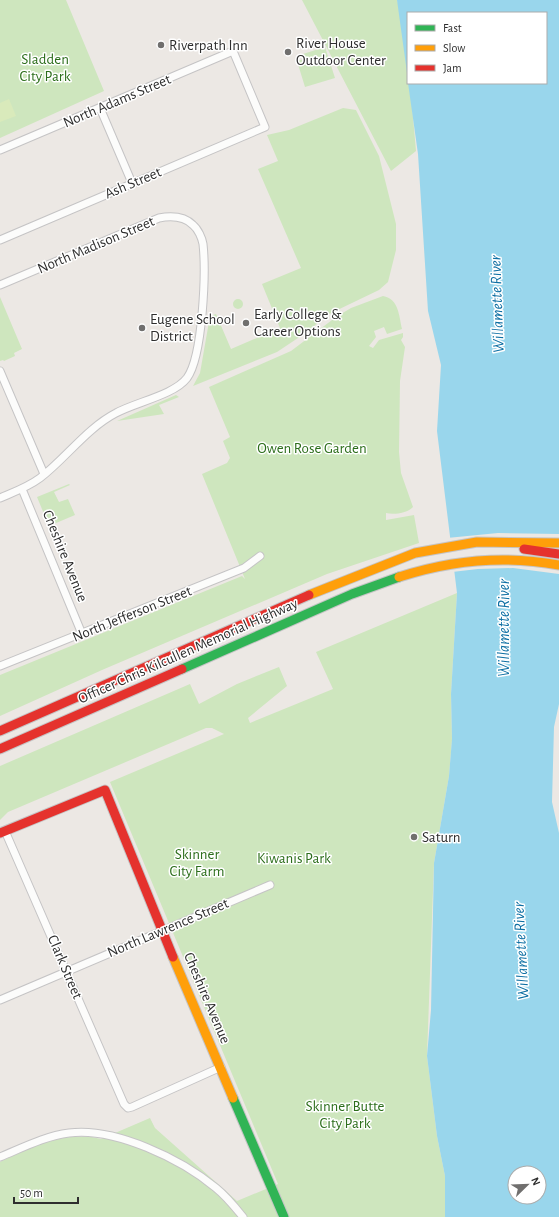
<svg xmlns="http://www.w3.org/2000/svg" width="559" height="1217" viewBox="0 0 559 1217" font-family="'Alegreya Sans',sans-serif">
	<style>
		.green { fill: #cee6be }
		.pitch { fill: #d9eabb }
		.water { fill: #99d6ec; fill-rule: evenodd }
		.pier { fill: #ece8e4 }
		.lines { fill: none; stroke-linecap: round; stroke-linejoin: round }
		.street-casing { stroke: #c5c4c5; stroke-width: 9 }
		.fast-casing { stroke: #c5c4c5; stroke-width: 11 }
		.slow-casing { stroke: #c5c4c5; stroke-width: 11 }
		.jam-casing { stroke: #c5c4c5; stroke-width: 11 }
		.street { stroke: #fcfcfb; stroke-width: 7 }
		.fast { stroke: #30b455; stroke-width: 9 }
		.slow { stroke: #ff9f0a; stroke-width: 9 }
		.jam { stroke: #e5322d; stroke-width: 9 }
		.poi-dot { fill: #706f6e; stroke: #fff; stroke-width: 1.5 }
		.labels { text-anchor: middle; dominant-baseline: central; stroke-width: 3; stroke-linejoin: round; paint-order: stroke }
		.poi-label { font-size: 15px; fill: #2e2e2e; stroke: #fff; text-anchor: start }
		.park-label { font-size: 15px; fill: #2c6e1b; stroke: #fff }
		.street-label { font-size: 15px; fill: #2e2e2e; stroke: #fff }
		.water-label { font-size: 16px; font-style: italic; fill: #0d6fa3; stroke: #fff }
	</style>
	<rect width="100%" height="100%" fill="#ece8e4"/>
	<path class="green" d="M 0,0 L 66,0 L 104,91 L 0,138 Z
		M 302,0 L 397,0 L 403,18 L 408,83 L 410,83 L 416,151 L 391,171 Z
		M 325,47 L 335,78 L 305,87 L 297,61 L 304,59 L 303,54 Z
		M 343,108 L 356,110 L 379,156 L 396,224 L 396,250 L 388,282 L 379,290 L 327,315 L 307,332 L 277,352 L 193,386 L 200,373 L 210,316 L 216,314 L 231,349 L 280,328 L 262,284 L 301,268 L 258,169 L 278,161 L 267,135 L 289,130 Z
		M 383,296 C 399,299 399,316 402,329 L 387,334 L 384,327 L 374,331 L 376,337 L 369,346 L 373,348 L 379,340 L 403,333 L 403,337 L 401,340 L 405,347 L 400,381 L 399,452 L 401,473 L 413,507 C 408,513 394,515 386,513 L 386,520 L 414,515 L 419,543 L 327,574 L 102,670 L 0,716 L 0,675 L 242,576 L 245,579 L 202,474 L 227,463 L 230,458 L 223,441 L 230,437 L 209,387 L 291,351 L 336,317 L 351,308 Z
		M 0,297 L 22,349 L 14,353 L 15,356 L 4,361 L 3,360 L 0,361 Z
		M233 304a5 5 0 1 1 10 0a5 5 0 1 1-10 0Z
		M 176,395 L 179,397 L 159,405 L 164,414 L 117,421 Z
		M 69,484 L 70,485 L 54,492 L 59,502 L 68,499 L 75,515 L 49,526 L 37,497 Z
		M 457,593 L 451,694 L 452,740 L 449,776 L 434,863 L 427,1056 L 437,1136 L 445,1176 L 445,1217 L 0,1217 L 0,1162 C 29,1147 68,1130 101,1139 L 150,1118 L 155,1128 L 237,1201 L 278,1184 L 110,782 L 224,734 L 212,728 L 206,728 L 8,812 L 0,820 L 0,766 L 190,684 L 199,704 L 237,684 L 279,667 L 287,686 L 248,718 L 250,723 L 333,689 L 316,652 Z"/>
	<path class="pitch" d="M 9,99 L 16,116 L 0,122 L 0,103 Z"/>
	<path class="water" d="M 397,0 L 559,0 L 559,704 L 554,727 L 552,802 L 559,833 L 559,1217 L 445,1217 L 445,1176 L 437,1136 L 427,1056 L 431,1010 L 434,863 L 449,776 L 452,739 L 451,694 L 457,593 L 437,431 L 441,365 L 428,311 L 418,154 L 408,83 L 546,83 L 546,13 L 408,13 L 408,80 ZM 515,1173 L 539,1173 L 539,1197 L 515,1197 Z"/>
	<path class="pier" d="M 498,533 L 559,534 L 559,574 L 513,568 L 478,569 L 452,572 L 447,538 Z"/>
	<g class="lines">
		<g class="street-casing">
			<path id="street" d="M 100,108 L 132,183
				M 0,150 L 233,51 L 265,127 L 0,240
				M 0,285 L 159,218 C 170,216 184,216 193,225 C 198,229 202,238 203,244 C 206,272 203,356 187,378 C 174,395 136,402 116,413 C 87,428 66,458 40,478 C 28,487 14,492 0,498
				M 0,371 L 44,474
				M 22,489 L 82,634
				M 0,666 L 244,568 L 260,556
				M 5,831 L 124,1104 L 128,1108 L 132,1107 L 221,1067
				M 0,1000 L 270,885
				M 0,1157 C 22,1148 45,1136 69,1133 C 115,1127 181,1159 216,1188 C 226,1196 235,1207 243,1217"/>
		</g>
		<g class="fast-casing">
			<path id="fast" d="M 182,669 L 352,594 L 399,577
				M 233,1098 L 284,1217"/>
		</g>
		<g class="slow-casing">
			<path id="slow" d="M 399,577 C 451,560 504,555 559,565
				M 309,595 L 415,553 L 477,542 L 559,543
				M 173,957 L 233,1098"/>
		</g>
		<g class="jam-casing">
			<path id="jam" d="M 524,549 L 559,554
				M 0,731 L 309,595
				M 0,749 L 182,669
				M 0,833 L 105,790 L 173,957"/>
		</g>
		<use href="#street" class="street"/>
		<use href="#fast" class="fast"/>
		<use href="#slow" class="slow"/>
		<use href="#jam" class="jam"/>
	</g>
	<g class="poi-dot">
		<circle cx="161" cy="45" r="4"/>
		<circle cx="288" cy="52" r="4"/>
		<circle cx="246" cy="323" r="4"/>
		<circle cx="142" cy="328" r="4"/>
		<circle cx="414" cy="837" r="4"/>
	</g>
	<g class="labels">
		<g class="poi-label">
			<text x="296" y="43">River House<tspan x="296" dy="17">Outdoor Center</tspan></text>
			<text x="169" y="45">Riverpath Inn</text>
			<text x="254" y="314">Early College &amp;<tspan x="254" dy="17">Career Options</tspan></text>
			<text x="150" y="319">Eugene School<tspan x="150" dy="17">District</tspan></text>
			<text x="422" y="837">Saturn</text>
		</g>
		<g class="park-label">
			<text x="45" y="59">Sladden<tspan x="45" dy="17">City Park</tspan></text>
			<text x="312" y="448">Owen Rose Garden</text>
			<text x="197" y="854">Skinner<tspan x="197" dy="17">City Farm</tspan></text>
			<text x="294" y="858">Kiwanis Park</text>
			<text x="345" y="1106">Skinner Butte<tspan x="345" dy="17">City Park</tspan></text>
		</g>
		<g class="street-label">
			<text transform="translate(117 101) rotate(-23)">North Adams Street</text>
			<text transform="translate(133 183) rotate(-23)">Ash Street</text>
			<text transform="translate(96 245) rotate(-23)">North Madison Street</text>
			<text transform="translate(65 556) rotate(68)">Cheshire Avenue</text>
			<text transform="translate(132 614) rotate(-22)">North Jefferson Street</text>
			<text transform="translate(188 651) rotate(-24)">Officer Chris Kilcullen Memorial Highway</text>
			<text transform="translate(168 928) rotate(-23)">North Lawrence Street</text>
			<text transform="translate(65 967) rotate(67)">Clark Street</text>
			<text transform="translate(207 998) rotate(67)">Cheshire Avenue</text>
		</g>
		<g class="water-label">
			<text transform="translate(497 304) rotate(-92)">Willamette River</text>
			<text transform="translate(504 628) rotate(-90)">Willamette River</text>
			<text transform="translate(521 951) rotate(-93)">Willamette River</text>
		</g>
	</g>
	<rect x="407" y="12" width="140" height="72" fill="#ffffff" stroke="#ababab"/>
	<rect x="415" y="25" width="20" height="6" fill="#30b455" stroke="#ababab"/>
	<text x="443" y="32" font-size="12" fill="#2e2e2e">Fast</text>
	<rect x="415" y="45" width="20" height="6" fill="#ff9f0a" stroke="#ababab"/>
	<text x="443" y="52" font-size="12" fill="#2e2e2e">Slow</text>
	<rect x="415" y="65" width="20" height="6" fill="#e5322d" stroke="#ababab"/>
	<text x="443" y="72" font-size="12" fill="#2e2e2e">Jam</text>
	<g transform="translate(527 1185) rotate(67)"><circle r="19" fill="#ffffff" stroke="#ababab"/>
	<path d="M0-3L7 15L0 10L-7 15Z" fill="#706f6e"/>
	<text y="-6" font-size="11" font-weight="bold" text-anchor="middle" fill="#2e2e2e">N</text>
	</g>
	<path d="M14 1197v6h64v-6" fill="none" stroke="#2e2e2e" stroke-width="2"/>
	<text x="20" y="1197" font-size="12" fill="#2e2e2e" stroke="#ffffff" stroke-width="3" paint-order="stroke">50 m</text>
</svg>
